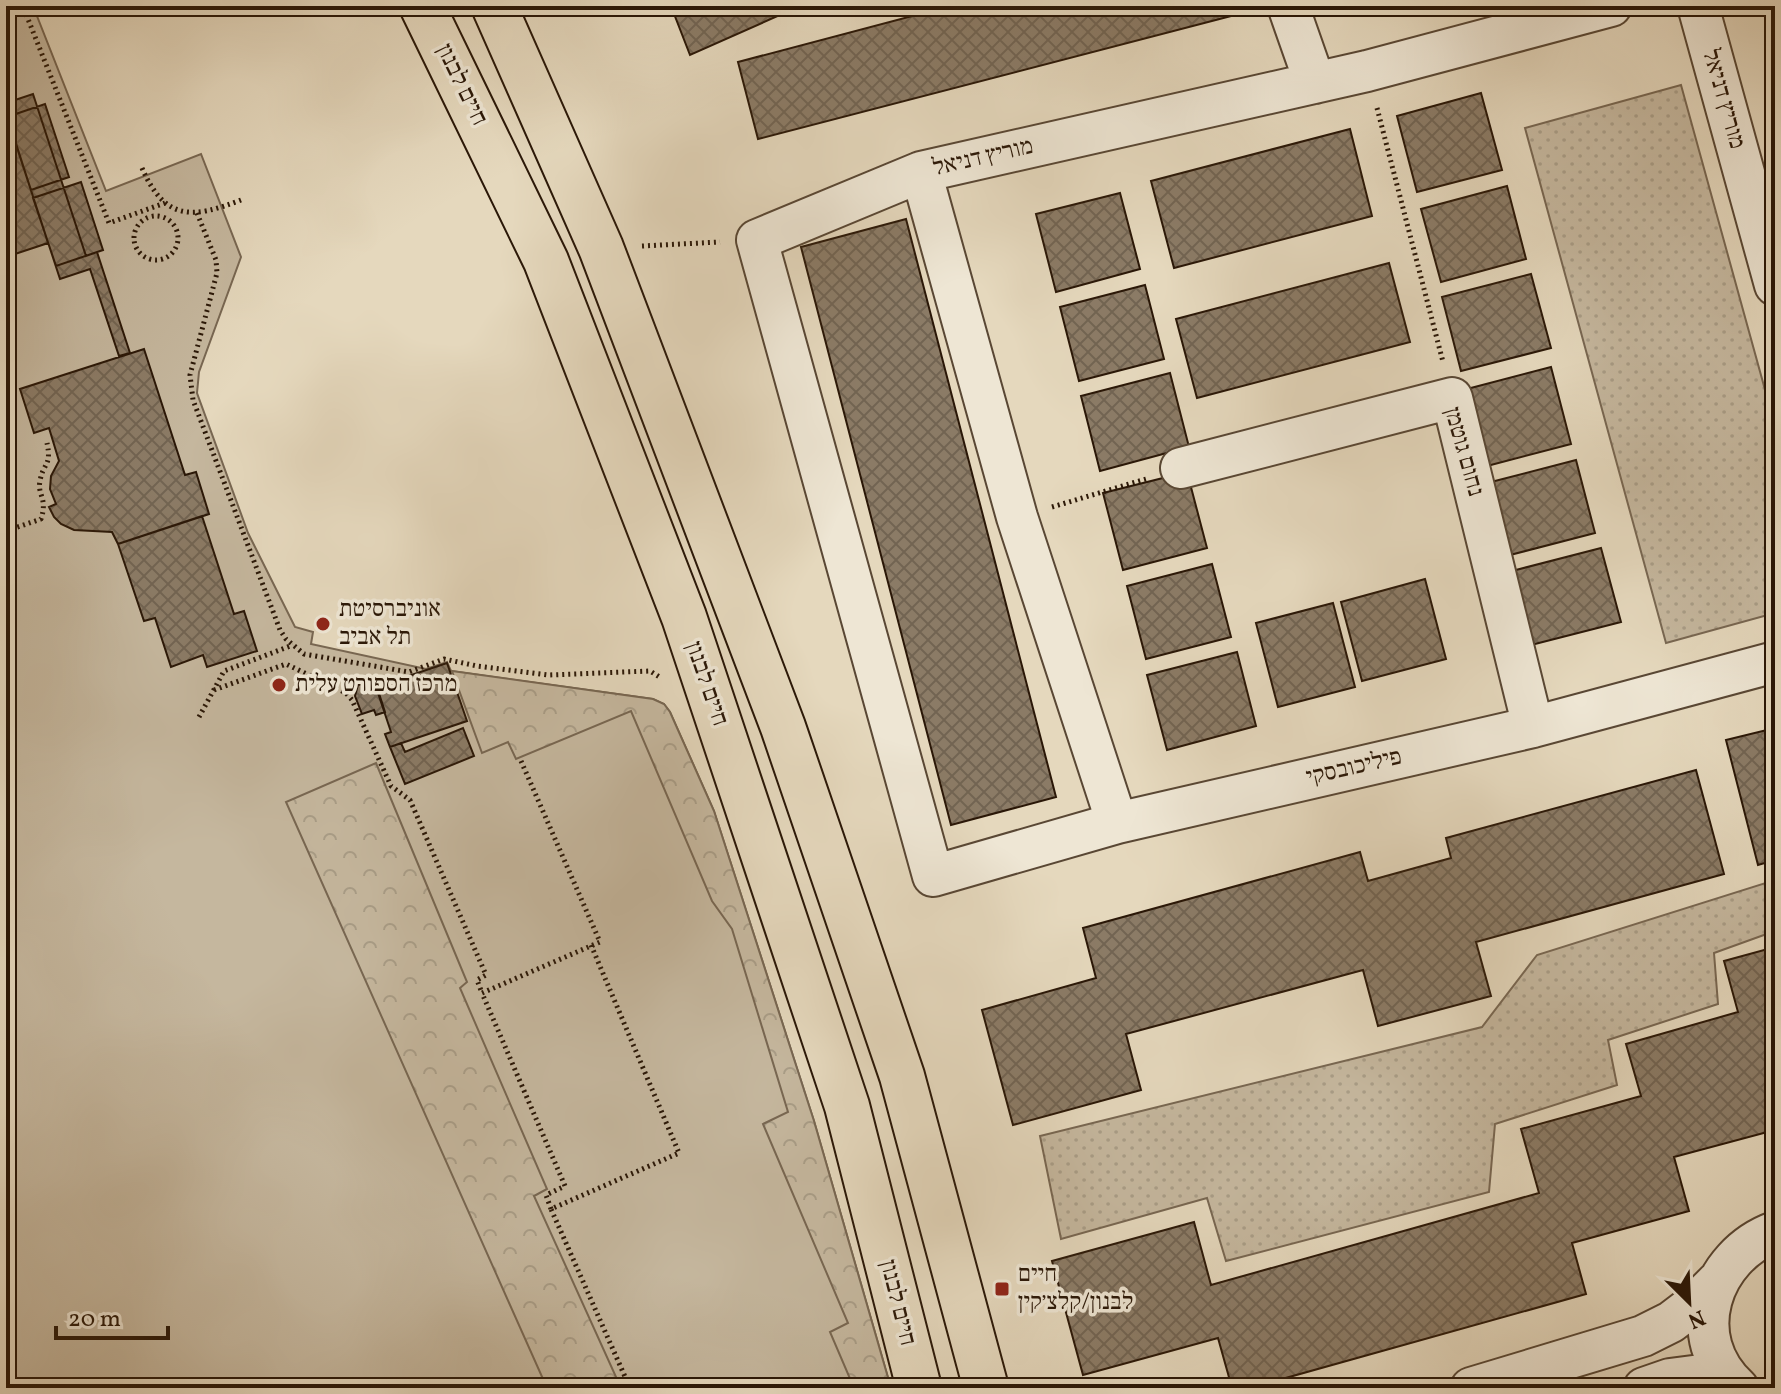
<svg xmlns="http://www.w3.org/2000/svg" width="1781" height="1394" viewBox="0 0 1781 1394" font-family="Vollkorn,'Frank Ruhl Libre',serif">
	<style>
		.grass { fill: #c5b79e; stroke: #786752; stroke-width: 2 }
		.forest { fill: url(#forest-crowns); stroke: #786752; stroke-width: 2 }
		.park { fill: url(#park-dots); stroke: #786752; stroke-width: 2 }
		.building { fill: url(#building-cross-hatch); stroke: #2a1707; stroke-width: 2 }
		.lines { fill: none; stroke-linecap: round; stroke-linejoin: round }
		.minor-casing { stroke: #594734; stroke-width: 44 }
		.major-casing { stroke: #2a1707; stroke-width: 48 }
		.path { stroke: #2a1707; stroke-width: 5; stroke-dasharray: 2 4; stroke-linecap: butt }
		.minor { stroke: #eee6d4; stroke-width: 40 }
		.major { stroke: #e5d8bd; stroke-width: 44 }
		.poi-dot { fill: #8f2418; stroke: #eee6d4; stroke-width: 3 }
		.labels { text-anchor: middle; dominant-baseline: central; stroke-width: 7; stroke-linejoin: round; paint-order: stroke }
		.street-label { font-size: 24px; fill: #2a1707; stroke: #eee6d4 }
		.poi-label { font-size: 24px; fill: #2a1707; stroke: #eee6d4; text-anchor: start }
	</style>
	<defs>
		<pattern id="forest-crowns" width="20" height="18" patternUnits="userSpaceOnUse" patternTransform="scale(2)"><rect width="20" height="18" fill="#c5b79e"/><path d="M2 6a3 3 0 1 1 6 0M12 15a3 3 0 1 1 6 0" fill="none" stroke="#a99d87"/></pattern>
		<pattern id="park-dots" width="8" height="8" patternUnits="userSpaceOnUse" patternTransform="scale(2)"><rect width="8" height="8" fill="#c5b79e"/><path d="M2 2h.1M6 6h.1" fill="none" stroke="#a99d87" stroke-width="1.8" stroke-linecap="round"/></pattern>
		<pattern id="building-cross-hatch" width="8" height="8" patternUnits="userSpaceOnUse" patternTransform="scale(2)"><rect width="8" height="8" fill="#8b7b66"/><path d="M0 0l8 8M0 8l8-8" fill="none" stroke="#726452"/></pattern>
	</defs>
	<rect width="100%" height="100%" fill="#e5d8bd"/>
	<filter id="stains"><feTurbulence type="fractalNoise" baseFrequency=".0025" numOctaves="4"/><feColorMatrix values="0 0 0 0 .2 0 0 0 0 .09 0 0 0 0 .02 0 0 0 .5 -.17"/></filter>
	<radialGradient id="worn" r=".72"><stop offset=".6" stop-color="#630" stop-opacity="0"/><stop offset="1" stop-color="#630" stop-opacity=".3"/></radialGradient>
	<path class="grass" d="M 6,6 L 33,6 L 106,191 L 201,154 L 241,257 L 199,372 L 197,393 L 248,533 L 295,627 L 313,632 L 311,644 L 426,669 L 447,662 L 451,671 L 653,699 L 664,704 L 670,712 L 714,811 L 814,1121 L 891,1388 L 6,1388 Z"/>
	<path class="forest" d="M 452,671 L 653,699 L 664,704 L 670,712 L 714,811 L 814,1121 L 891,1388 L 854,1388 L 830,1332 L 848,1323 L 763,1124 L 788,1112 L 732,929 L 712,901 L 631,711 L 516,759 L 508,742 L 482,753 Z
		M 376,763 L 467,982 L 460,988 L 547,1189 L 534,1196 L 621,1388 L 547,1388 L 286,802 Z"/>
	<path class="park" d="M 1681,85 L 1775,426 L 1775,613 L 1666,643 L 1525,128 Z
		M 1775,880 L 1775,931 L 1714,953 L 1718,1004 L 1608,1040 L 1617,1085 L 1495,1124 L 1489,1192 L 1226,1261 L 1207,1198 L 1061,1239 L 1040,1136 L 1482,1027 L 1537,955 Z"/>
	<path class="building" d="M 671,6 L 800,6 L 690,55 Z
		M 950,6 L 1233,6 L 1235,15 L 758,139 L 738,62 Z
		M 1481,93 L 1502,170 L 1417,192 L 1397,116 Z
		M 33,94 L 86,256 L 97,252 L 130,353 L 119,356 L 90,269 L 60,279 L 6,114 L 6,103 Z
		M 45,104 L 69,177 L 31,190 L 7,117 Z
		M 1350,129 L 1372,216 L 1174,268 L 1151,181 Z
		M 12,131 L 48,243 L 6,257 L 6,133 Z
		M 81,182 L 103,250 L 56,266 L 33,198 Z
		M 1507,186 L 1526,259 L 1441,282 L 1421,209 Z
		M 1120,193 L 1140,269 L 1056,292 L 1036,214 Z
		M 906,219 L 1056,797 L 951,825 L 801,247 Z
		M 1389,263 L 1410,342 L 1197,398 L 1176,319 Z
		M 1531,274 L 1551,348 L 1461,371 L 1442,297 Z
		M 1145,285 L 1164,359 L 1079,381 L 1060,307 Z
		M 144,349 L 185,475 L 196,472 L 209,514 L 118,544 L 112,532 L 74,530 L 61,524 L 54,517 L 49,507 L 56,504 L 50,489 L 51,476 L 59,461 L 49,428 L 34,433 L 20,389 Z
		M 1551,367 L 1571,444 L 1487,466 L 1467,389 Z
		M 1170,373 L 1189,447 L 1100,471 L 1081,396 Z
		M 1576,460 L 1595,533 L 1510,555 L 1491,482 Z
		M 1187,472 L 1207,548 L 1123,570 L 1103,493 Z
		M 202,516 L 234,614 L 244,611 L 257,651 L 207,667 L 203,655 L 171,667 L 155,618 L 144,621 L 118,544 Z
		M 1601,548 L 1621,622 L 1531,645 L 1512,571 Z
		M 1212,564 L 1231,637 L 1146,659 L 1127,586 Z
		M 1425,579 L 1446,659 L 1362,681 L 1341,602 Z
		M 1333,603 L 1355,687 L 1278,707 L 1256,623 Z
		M 1237,652 L 1256,726 L 1167,750 L 1147,675 Z
		M 447,663 L 467,721 L 390,747 L 385,734 L 391,732 L 376,687 Z
		M 375,681 L 385,712 L 376,715 L 374,710 L 362,714 L 355,696 L 358,685 Z
		M 463,728 L 474,756 L 405,784 L 390,747 L 401,743 L 405,752 Z
		M 1775,728 L 1775,860 L 1758,865 L 1726,740 Z
		M 1696,770 L 1724,874 L 1476,942 L 1491,996 L 1378,1026 L 1363,970 L 1126,1034 L 1141,1090 L 1013,1125 L 982,1010 L 1096,978 L 1083,928 L 1360,852 L 1368,881 L 1451,858 L 1446,838 Z
		M 1775,947 L 1775,1130 L 1674,1157 L 1689,1211 L 1572,1243 L 1586,1294 L 1250,1388 L 1232,1388 L 1218,1338 L 1083,1375 L 1052,1261 L 1194,1222 L 1211,1285 L 1539,1193 L 1521,1129 L 1641,1096 L 1626,1044 L 1738,1012 L 1724,961 Z"/>
	<g class="lines">
		<g class="minor-casing">
			<path id="minor" d="M 1288,6 L 1315,83
				M 1698,6 L 1775,285
				M 921,172 L 757,240 L 933,876 L 1117,823 L 1533,727 L 1775,662
				M 1181,468 L 1452,398 L 1533,727
				M 1117,823 L 1017,517 L 921,172 L 1367,71 L 1611,6
				M 1471,1388 L 1643,1336 L 1671,1322 L 1696,1303 L 1717,1282
				M 1644,1388 L 1670,1379 L 1724,1372
				M 1738,1388 C 1683,1338 1710,1256 1775,1232"/>
		</g>
		<g class="major-casing">
			<path id="major" d="M 422,6 L 546,261 L 684,617 L 847,1106 L 919,1388
				M 494,6 L 601,248 L 783,727 L 902,1076 L 986,1388"/>
		</g>
		<path class="path" d="M 24,9 L 109,223 L 165,203
			M 1377,108 L 1443,362
			M 142,168 C 165,221 192,219 241,200
			M 197,213 L 216,260 L 217,273 L 190,375 L 193,400 L 280,630 L 286,639 L 304,654 L 409,672 L 444,659 L 477,666 L 549,675 L 650,671 L 661,678
			M134 238a22 22 0 1 1 44 0a22 22 0 1 1-44 0Z
			M 642,246 L 720,242
			M 1052,507 L 1146,479
			M 6,531 L 41,519 C 48,498 37,495 40,481 C 43,463 52,466 47,443
			M 214,690 L 286,664 L 346,693 L 352,700 L 391,786 L 410,800 L 486,975 L 477,980 L 482,993
			M 199,717 L 224,671 L 293,645
			M 521,761 L 600,942 L 482,993 L 565,1186 L 546,1195 L 551,1209
			M 591,945 L 679,1153 L 551,1209 L 630,1388"/>
		<use href="#minor" class="minor"/>
		<use href="#major" class="major"/>
	</g>
	<g class="poi-dot">
		<circle cx="323" cy="624" r="8"/>
		<circle cx="279" cy="685" r="8"/>
		<rect x="994" y="1281" width="16" height="16" rx="4"/>
	</g>
	<g class="labels">
		<g class="street-label">
			<text transform="translate(461 85) rotate(64)">חיים לבנון</text>
			<text transform="translate(1723 99) rotate(74)">מוריץ דניאל</text>
			<text transform="translate(983 158) rotate(-13)">מוריץ דניאל</text>
			<text transform="translate(1463 452) rotate(74)">נחום גוטמן</text>
			<text transform="translate(706 684) rotate(71)">חיים לבנון</text>
			<text transform="translate(1354 768) rotate(-13)">פיליכובסקי</text>
			<text transform="translate(897 1303) rotate(76)">חיים לבנון</text>
		</g>
		<g class="poi-label">
			<text x="339" y="610">אוניברסיטת<tspan x="339" dy="28">תל אביב</tspan></text>
			<text x="295" y="685">מרכז הספורט עלית</text>
			<text x="1018" y="1275">חיים<tspan x="1018" dy="28">לבנון/קלצ׳קין</tspan></text>
		</g>
	</g>
	<rect width="1781" height="1394" fill="none" stroke="#e5d8bd" stroke-width="32"/>
	<rect x="8" y="8" width="1765" height="1378" fill="none" stroke="#2a1707" stroke-width="4"/>
	<rect x="16" y="16" width="1749" height="1362" fill="none" stroke="#2a1707" stroke-width="2"/>
	<g transform="translate(1689 1302) rotate(156)" stroke="#eee6d4" stroke-width="6" paint-order="stroke">
	<path d="M0-6L14 30L0 20L-14 30Z" fill="#2a1707"/>
	<text y="-12" font-size="22" font-weight="bold" text-anchor="middle" fill="#2a1707">N</text>
	</g>
	<path d="M56 1326v12h112v-12" fill="none" stroke="#2a1707" stroke-width="4"/>
	<text x="68" y="1326" font-size="24" fill="#2a1707" stroke="#eee6d4" stroke-width="6" paint-order="stroke">20 m</text>
	<rect width="100%" height="100%" filter="url(#stains)"/>
	<rect width="100%" height="100%" fill="url(#worn)"/>
</svg>
